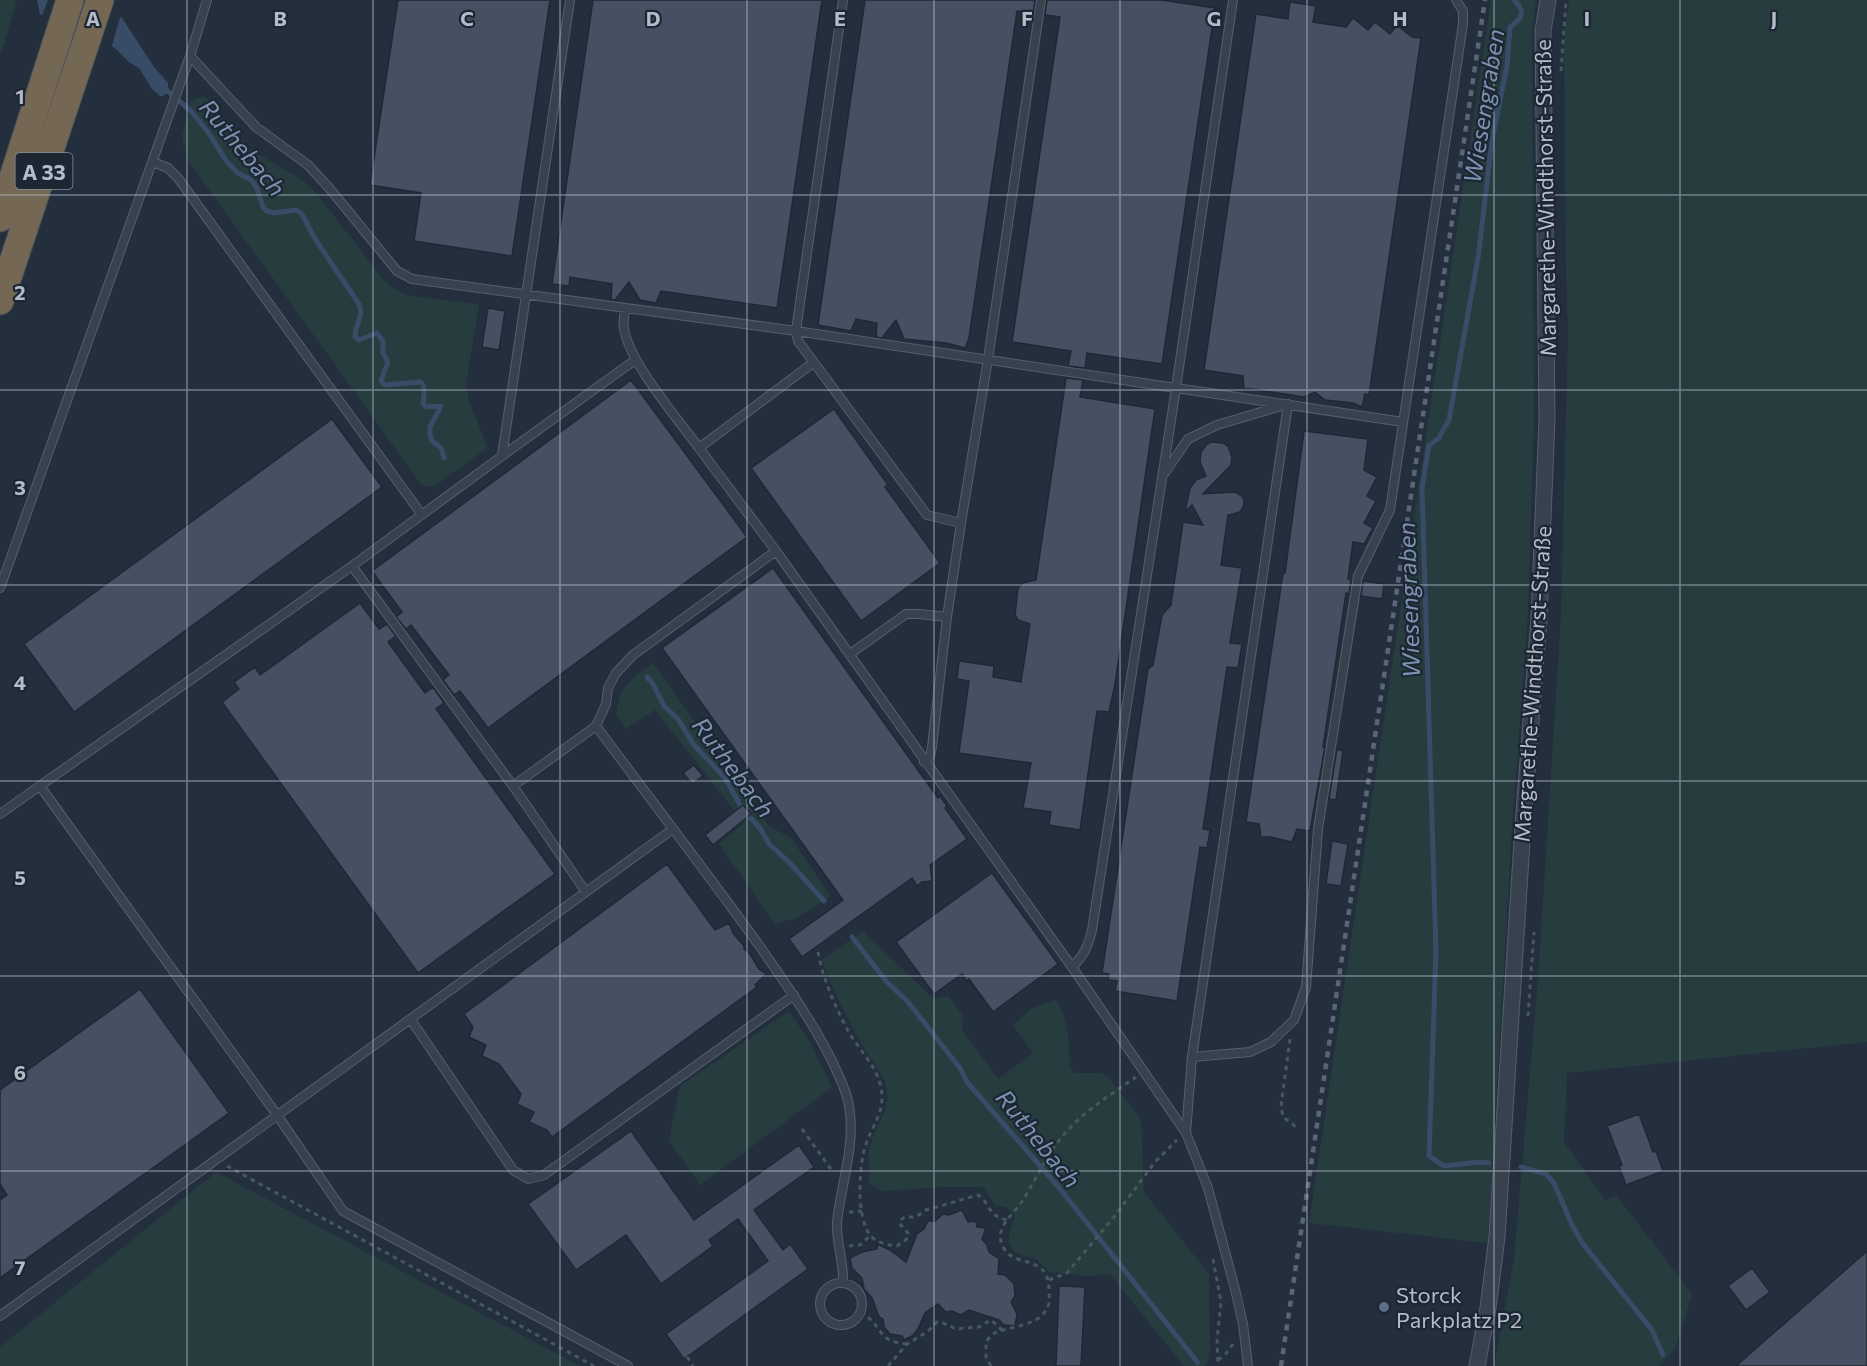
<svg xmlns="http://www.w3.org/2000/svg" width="1867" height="1366" viewBox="0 0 1867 1366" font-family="Commissioner,sans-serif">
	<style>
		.green { fill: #263c3f }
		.water { fill: #394c67 }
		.pier { fill: #242f3e }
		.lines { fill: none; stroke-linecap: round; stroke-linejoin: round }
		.stream { stroke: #394c67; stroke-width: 5 }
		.building { fill: #455162; stroke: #1f2835; stroke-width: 1.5 }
		.service-casing { stroke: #565f6c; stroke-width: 10 }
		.minor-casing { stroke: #565f6c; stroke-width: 17 }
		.motorway-casing { stroke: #434c59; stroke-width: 29 }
		.path { stroke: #44595c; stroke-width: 3; stroke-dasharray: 4.5 4.5; stroke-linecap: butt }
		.service { stroke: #38414e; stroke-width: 8 }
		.minor { stroke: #38414e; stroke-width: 15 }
		.motorway { stroke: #746855; stroke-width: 27 }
		.rail { stroke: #5a6575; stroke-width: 4.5; stroke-dasharray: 6 6; stroke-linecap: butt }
		.grid { fill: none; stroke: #b4bcc9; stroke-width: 1.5; stroke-opacity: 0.55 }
		.service-dot { fill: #5c6f8a; stroke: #1d2633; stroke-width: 2 }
		.labels { text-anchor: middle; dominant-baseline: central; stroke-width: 4.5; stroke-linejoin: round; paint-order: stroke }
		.shield { fill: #1d2633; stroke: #878f9c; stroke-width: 1.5 }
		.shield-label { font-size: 21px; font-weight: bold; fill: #b4bcc9 }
		.street-label { font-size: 22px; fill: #b4bcc9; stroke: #1d2633 }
		.poi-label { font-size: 22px; fill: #b4bcc9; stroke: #1d2633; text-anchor: start }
		.water-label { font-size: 24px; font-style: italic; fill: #7c92b1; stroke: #1d2633 }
		.grid-label { font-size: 20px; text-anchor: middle; font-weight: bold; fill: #b4bcc9; stroke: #1d2633; stroke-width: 4.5; stroke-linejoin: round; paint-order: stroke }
	</style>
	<rect width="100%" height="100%" fill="#242f3e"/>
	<path class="green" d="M 0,0 L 17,0 L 0,56 Z
		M 1491,0 L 1536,0 L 1532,34 L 1534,420 L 1528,615 L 1512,828 L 1488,1243 L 1309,1223 Z
		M 1569,0 L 1867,0 L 1867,1042 L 1567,1073 L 1564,1142 L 1605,1200 L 1617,1196 L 1692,1294 L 1675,1349 L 1659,1366 L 1494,1366 L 1514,1259 L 1538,979 L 1561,615 L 1568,334 L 1566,273 L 1564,38 Z
		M 203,96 L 208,99 L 251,150 L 296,176 L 313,189 L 383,279 L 395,289 L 410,296 L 479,304 L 466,382 L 468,398 L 487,446 L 486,449 L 435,486 L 424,486 L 420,483 L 187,159 L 182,136 L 191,101 Z
		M 653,663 L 769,826 L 791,838 L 829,894 L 828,899 L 796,918 L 775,924 L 719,844 L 744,823 L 655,710 L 626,729 L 616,715 L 620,693 L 635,676 Z
		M 863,931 L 934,999 L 949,996 L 963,1016 L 962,1030 L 998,1079 L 1033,1053 L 1013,1025 L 1032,1008 L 1056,1000 C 1069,1024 1069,1041 1070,1068 L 1074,1073 L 1100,1073 L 1108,1077 L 1141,1120 L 1144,1192 L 1209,1274 L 1210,1350 L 1207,1363 L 1204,1366 L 1184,1366 L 1110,1274 L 1087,1276 L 1050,1272 L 1036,1259 L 1016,1253 L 1008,1242 L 1010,1231 L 1015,1216 L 1008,1208 L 995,1205 L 983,1187 L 943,1187 L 883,1191 L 869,1184 C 869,1170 867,1156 871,1143 C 877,1122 891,1111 886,1086 C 884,1073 872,1063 866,1051 C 848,1021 834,993 822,960 Z
		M 789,1011 L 810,1042 L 832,1087 L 700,1185 L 669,1140 L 680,1086 Z
		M 216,1172 L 580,1366 L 0,1366 L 0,1347 Z"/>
	<path class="water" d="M 37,0 L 86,0 L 122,18 L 154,67 L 168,83 L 168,92 L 163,96 L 160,96 L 152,89 L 139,68 L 129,62 L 115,48 L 40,14 Z"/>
	<path class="pier" d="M 48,0 L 93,0 L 121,14 L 111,49 L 41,18 Z"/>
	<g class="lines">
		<path class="stream" d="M 164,88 L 191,111 L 208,132 L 227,162 L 238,173 L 251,180 L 257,188 L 263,207 L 267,211 L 274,213 L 296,210 L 302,214 L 315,239 L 359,304 C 364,317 355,324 355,337 L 359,340 L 377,333 L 383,341 L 383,353 L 388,362 L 381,381 L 385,385 L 421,382 C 429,392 419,402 425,406 C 428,408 437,406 441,406 L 430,427 L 430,434 L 432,441 L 441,448 L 444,458
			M 647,677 L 653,684 L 664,706 L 678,719 L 694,745 L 725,778 L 743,810 L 760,828 L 769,844 L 789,862 L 824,901
			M 852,937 L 886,981 L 908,1002 L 960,1068 L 967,1082 L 1061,1190 L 1198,1363
			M 1489,1163 L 1479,1162 L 1444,1166 L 1429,1156 L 1436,952 L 1422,488 L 1429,445 L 1438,439 L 1449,420 L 1478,258 L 1492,140 L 1507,66 L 1510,27 C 1523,18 1526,12 1514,0
			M 1521,1167 L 1546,1174 L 1554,1183 L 1572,1225 L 1583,1244 L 1652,1330 L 1663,1355"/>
	</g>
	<path class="building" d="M 398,0 L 550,0 L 512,256 L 414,241 L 421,193 L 370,185 Z
		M 593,0 L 822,0 L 777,308 L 661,291 L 656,303 L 640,300 L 629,282 L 615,300 L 611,300 L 612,284 L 570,277 L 569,286 L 552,284 Z
		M 865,0 L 1035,0 L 1033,13 L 1017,11 L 969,338 L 965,348 L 946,343 L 904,339 L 896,320 L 882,338 L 876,337 L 877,323 L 856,319 L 851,331 L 818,325 Z
		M 1047,0 L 1161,0 L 1215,8 L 1162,364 L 1087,353 L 1085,368 L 1068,366 L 1071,351 L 1012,342 L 1060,17 L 1045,15 Z
		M 1290,2 L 1316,6 L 1313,22 L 1346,27 L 1353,18 L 1368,30 L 1375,22 L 1390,34 L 1397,25 L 1412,37 L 1421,38 L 1369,395 L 1365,394 L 1362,407 L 1353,403 L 1325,400 L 1315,392 L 1304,397 L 1252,389 L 1244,389 L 1243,376 L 1204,370 L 1256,14 L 1288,19 Z
		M 488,308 L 505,311 L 499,350 L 482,347 Z
		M 1066,378 L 1083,380 L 1080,397 L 1155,409 L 1115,684 L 1109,712 L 1097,711 L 1080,830 L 1049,825 L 1051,812 L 1023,808 L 1031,763 L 959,753 L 969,681 L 957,679 L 959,661 L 994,666 L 993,677 L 1021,682 L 1030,624 L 1018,620 L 1015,615 L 1018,588 L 1023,583 L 1036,580 Z
		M 631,380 L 747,537 L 488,728 L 460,691 L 454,695 L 443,680 L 449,675 L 411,625 L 406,629 L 396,617 L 402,612 L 372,571 Z
		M 834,409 L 888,485 L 885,487 L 940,563 L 861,621 L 751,468 Z
		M 332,419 L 382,487 L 74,712 L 24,644 Z
		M 1304,431 L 1368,439 L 1364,470 L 1377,477 L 1367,496 L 1376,501 L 1364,523 L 1373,528 L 1364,544 L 1353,542 L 1348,579 L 1351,579 L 1349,594 L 1346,593 L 1323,747 L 1325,747 L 1310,831 L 1297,829 L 1292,842 L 1271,837 L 1261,837 L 1259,824 L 1246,822 L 1283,573 L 1285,573 Z
		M 1212,442 L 1223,443 L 1228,446 L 1232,457 L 1231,465 L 1203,494 L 1235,492 L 1242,496 L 1244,500 L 1244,505 L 1240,512 L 1228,515 L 1221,565 L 1242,568 L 1230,643 L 1242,644 L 1238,668 L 1227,667 L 1203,829 L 1210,830 L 1207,848 L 1200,847 L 1177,1001 L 1115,991 L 1117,981 L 1108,980 L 1109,974 L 1102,973 L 1148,669 L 1153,665 L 1162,615 L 1171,605 L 1183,522 L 1203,525 L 1192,505 L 1185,512 L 1190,488 L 1196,480 L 1206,476 L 1200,462 L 1201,452 L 1207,444 Z
		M 773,568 L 938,798 L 940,796 L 947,806 L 945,808 L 967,839 L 930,865 L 932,881 L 922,882 L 917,886 L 912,878 L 802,957 L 789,939 L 843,900 L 662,648 Z
		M 1363,581 L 1384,584 L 1382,599 L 1361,596 Z
		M 360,603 L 379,629 L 387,624 L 396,636 L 388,642 L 425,693 L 433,687 L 444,703 L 436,709 L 555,874 L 418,973 L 222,702 L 239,689 L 234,682 L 255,667 L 260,675 Z
		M 1337,749 L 1343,751 L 1336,800 L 1329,799 Z
		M 694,765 L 703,776 L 692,784 L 683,773 Z
		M 743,805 L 751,814 L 713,845 L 705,835 Z
		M 1332,841 L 1348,844 L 1341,886 L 1326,884 Z
		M 667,864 L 715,930 L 729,923 L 733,933 L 744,946 L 744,949 L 750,954 L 759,969 L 766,974 L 755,985 L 757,987 L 552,1137 L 547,1130 L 529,1122 L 534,1112 L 517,1104 L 521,1094 L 499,1064 L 482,1056 L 486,1045 L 469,1037 L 473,1027 L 464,1014 Z
		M 992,873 L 1058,964 L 993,1012 L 969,979 L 967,981 L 962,974 L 934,994 L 896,942 Z
		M 140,989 L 229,1113 L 0,1278 L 0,1200 L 7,1195 L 0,1184 L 0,1090 Z
		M 1639,1114 L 1653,1152 L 1656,1151 L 1663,1171 L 1626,1185 L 1619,1166 L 1622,1165 L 1607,1126 Z
		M 631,1131 L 694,1220 L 799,1145 L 814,1167 L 754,1210 L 783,1250 L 790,1244 L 808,1269 L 684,1359 L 666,1334 L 768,1261 L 738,1219 L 709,1240 L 713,1246 L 661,1284 L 626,1235 L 576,1270 L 528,1204 Z
		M 962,1210 L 968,1222 L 976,1221 L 977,1227 L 986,1228 L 982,1239 L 987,1245 L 989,1252 L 999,1259 L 998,1274 L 1005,1275 L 1014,1284 L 1015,1296 L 1011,1302 L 1017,1314 L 1015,1326 L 1004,1325 L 999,1320 L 969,1310 L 961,1315 L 952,1311 L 946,1312 L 938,1304 L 925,1313 L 918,1329 L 912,1336 L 904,1340 L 902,1336 L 890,1334 L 884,1327 L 883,1319 L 879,1317 L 872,1298 L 864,1289 L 862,1278 L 852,1268 L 850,1258 L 862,1252 L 877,1249 L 877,1244 L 890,1250 L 906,1262 L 917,1234 L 924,1229 L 928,1221 L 935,1221 L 943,1214 L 949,1215 Z
		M 1867,1251 L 1867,1366 L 1736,1366 Z
		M 1752,1268 L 1770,1292 L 1746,1310 L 1728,1286 Z
		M 1059,1286 L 1085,1287 L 1081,1366 L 1056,1366 Z"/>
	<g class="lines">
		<g class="service-casing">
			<path id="service" d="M 207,0 L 190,56 L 256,127 L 308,165 L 330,189 L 397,271 L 412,279 L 796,331 L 1176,388 L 1092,930 C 1088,946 1084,956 1072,967
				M 843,0 L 796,331 L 798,341 L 927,515 L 961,523 L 988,359 L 1041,0
				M 1233,0 L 1176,388 L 1403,422
				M 153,162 L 168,168 L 178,178 L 422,515
				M 625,309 C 624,315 623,322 624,328 C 628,361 678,419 699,448
				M 502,456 L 570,0
				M 1164,474 L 1188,439 L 1217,425 L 1288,404 L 1192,1057 L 1186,1133 L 1208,1188 L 1235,1289 L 1243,1324 L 1248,1366
				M 776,551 L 699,448 L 813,363
				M 352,566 L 513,786 L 586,892
				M 0,588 L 190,56
				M 850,654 L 906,614 L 919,614 L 947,617
				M 924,762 L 930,756 L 932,747 L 947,617 L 961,523
				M 40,786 L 277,1115 L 343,1211 L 628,1366
				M 513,786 L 596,726
				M 0,814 L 352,566 L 502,456 L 635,360
				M 411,1020 L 513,1170 L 528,1179 L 544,1175 L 794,995
				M 1192,1057 L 1250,1052 L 1271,1042 L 1294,1020 L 1306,987 L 1318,829 L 1358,576 L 1390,510 L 1463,24 L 1463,11 L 1456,0
				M820 1304a21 21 0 1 1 42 0a21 21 0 1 1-42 0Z
				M 843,1283 C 844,1262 836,1243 837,1222 C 841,1184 856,1145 849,1106 C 847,1091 839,1077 833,1063 C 813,1022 787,986 761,948 C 707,873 651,800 596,726 L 606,704 L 608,688 L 616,673 L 633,655 L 776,551 L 1072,967 L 1186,1133
				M 0,1316 L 673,829"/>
		</g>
		<g class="minor-casing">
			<path id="minor" d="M 1477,1366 L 1488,1308 L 1497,1237 L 1523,825 L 1539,618 L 1547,419 L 1543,31 L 1548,0"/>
		</g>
		<g class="motorway-casing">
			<path id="motorway" d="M 0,218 L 70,0
				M 0,301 L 100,0"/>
		</g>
		<path class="path" d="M 1561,71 L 1566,0
			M 818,952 C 823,979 834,1004 847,1029 C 859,1051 882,1070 882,1097 C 882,1115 872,1127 866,1144 C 859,1163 855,1221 872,1237 C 877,1243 889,1245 897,1246 L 908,1238 L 908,1233 L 899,1223 C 904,1214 908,1218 916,1217 L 926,1210 L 978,1195 C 992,1205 986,1215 1007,1220
			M 1528,1016 L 1534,932
			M 1290,1039 L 1281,1106 L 1283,1117 L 1294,1125 L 1295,1130
			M 802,1129 L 833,1172
			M 227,1166 L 594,1366
			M 849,1212 L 862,1211
			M 849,1246 L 860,1245 L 871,1235
			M 1213,1259 L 1221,1302 L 1217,1340 L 1218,1366
			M 1049,1280 L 1067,1273 L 1114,1217 L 1155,1162 L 1177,1140
			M 860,1313 C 877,1320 876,1331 888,1339 C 894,1343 901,1343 907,1344
			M 687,1357 L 693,1366
			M 1218,1360 L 1225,1355 L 1233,1344
			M 888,1366 L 907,1344 L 927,1332 L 937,1322 L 941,1322 L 956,1329 L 979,1327 L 991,1320 L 1003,1331
			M 991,1366 L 986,1357 L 986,1342 C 988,1339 992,1334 995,1333 C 1012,1325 1043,1327 1049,1303 C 1050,1299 1049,1294 1049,1290 C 1049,1253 1014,1269 1003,1247 C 993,1227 1014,1215 1023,1200 C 1036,1179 1046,1157 1061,1138 C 1081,1113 1110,1095 1136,1077"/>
		<use href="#service" class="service"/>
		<use href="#minor" class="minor"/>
		<use href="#motorway" class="motorway"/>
		<path class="rail" d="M 1281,1366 L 1485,0"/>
	</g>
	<path class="grid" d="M 187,0 L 187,1366M 373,0 L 373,1366M 560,0 L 560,1366M 747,0 L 747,1366M 934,0 L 934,1366M 1120,0 L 1120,1366M 1307,0 L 1307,1366M 1494,0 L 1494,1366M 1680,0 L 1680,1366M 0,195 L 1867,195M 0,390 L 1867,390M 0,585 L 1867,585M 0,781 L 1867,781M 0,976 L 1867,976M 0,1171 L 1867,1171"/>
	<circle class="service-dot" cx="1384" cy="1307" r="6"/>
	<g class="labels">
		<rect class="shield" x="15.5" y="153" width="57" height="36" rx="4.5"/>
		<g class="shield-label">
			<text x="44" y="171">A 33</text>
		</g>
		<g class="street-label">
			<text transform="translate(1545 198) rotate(-91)">Margarethe-Windthorst-Straße</text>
			<text transform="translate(1532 684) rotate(-86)">Margarethe-Windthorst-Straße</text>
		</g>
		<g class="poi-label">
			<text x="1396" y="1294">Storck<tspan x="1396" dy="25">Parkplatz P2</tspan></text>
		</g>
		<g class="water-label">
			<text transform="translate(1483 106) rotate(-81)">Wiesengraben</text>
			<text transform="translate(243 147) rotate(50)">Ruthebach</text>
			<text transform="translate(1408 600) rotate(-92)">Wiesengraben</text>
			<text transform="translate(734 767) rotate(53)">Ruthebach</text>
			<text transform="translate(1039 1138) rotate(51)">Ruthebach</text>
		</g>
	</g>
	<g class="grid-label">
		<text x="93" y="26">A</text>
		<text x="280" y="26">B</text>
		<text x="467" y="26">C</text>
		<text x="653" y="26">D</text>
		<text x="840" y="26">E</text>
		<text x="1027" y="26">F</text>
		<text x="1214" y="26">G</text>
		<text x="1400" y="26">H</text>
		<text x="1587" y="26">I</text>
		<text x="1774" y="26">J</text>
		<text x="20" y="104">1</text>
		<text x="20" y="300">2</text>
		<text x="20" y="495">3</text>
		<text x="20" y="690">4</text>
		<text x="20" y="885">5</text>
		<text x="20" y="1080">6</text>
		<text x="20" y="1275">7</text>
	</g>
</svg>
